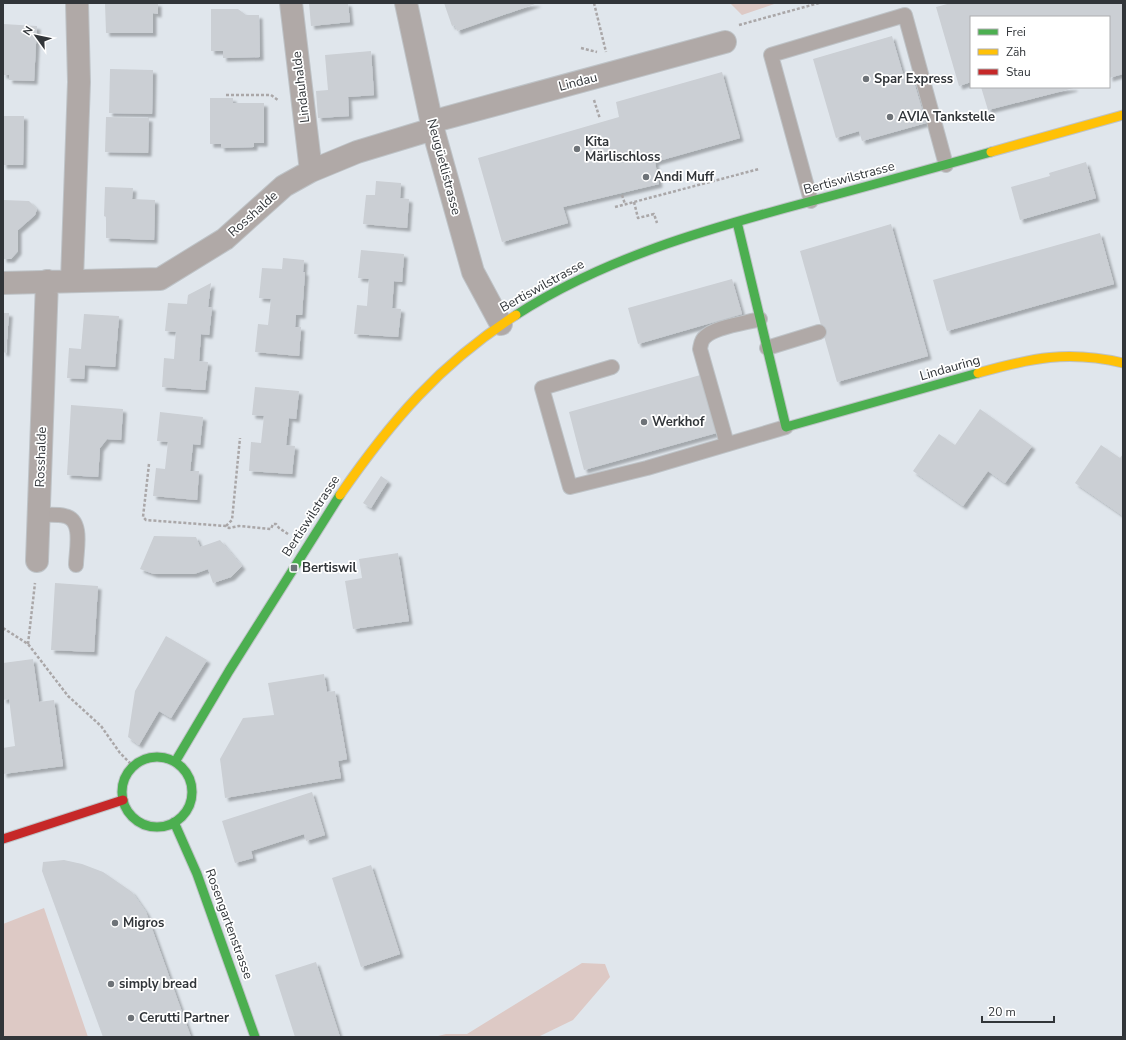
<svg xmlns="http://www.w3.org/2000/svg" width="1126" height="1040" viewBox="0 0 1126 1040" font-family="'Nunito Sans',sans-serif">
	<style>
		.green { fill: #ddc9c5 }
		.building { fill: #cbcfd4; filter: url(#shadow) }
		.lines { fill: none; stroke-linecap: round; stroke-linejoin: round }
		.lane-casing { stroke: #bec3c7; stroke-width: 16 }
		.street-casing { stroke: #bec3c7; stroke-width: 24 }
		.fast-casing { stroke: #bec3c7; stroke-width: 11 }
		.slow-casing { stroke: #bec3c7; stroke-width: 11 }
		.jam-casing { stroke: #bec3c7; stroke-width: 11 }
		.path { stroke: #aaa7a8; stroke-width: 2.5; stroke-dasharray: 3 2; stroke-linecap: butt }
		.lane { stroke: #b0a9a7; stroke-width: 14 }
		.street { stroke: #b0a9a7; stroke-width: 22 }
		.fast { stroke: #4caf50; stroke-width: 9 }
		.slow { stroke: #ffc107; stroke-width: 9 }
		.jam { stroke: #c62828; stroke-width: 9 }
		.poi-dot { fill: #6e7378; stroke: #fff; stroke-width: 1.5 }
		.labels { text-anchor: middle; dominant-baseline: central; stroke-width: 3.5; stroke-linejoin: round; paint-order: stroke }
		.poi-label { font-size: 13px; font-weight: bold; fill: #313539; stroke: #fff; text-anchor: start }
		.street-label { font-size: 13px; fill: #313539; stroke: #fff }
	</style>
	<defs>
		<filter id="shadow"><feDropShadow dx="3.5" dy="3.5" stdDeviation="1" flood-color="#0004"/></filter>
	</defs>
	<rect width="100%" height="100%" fill="#e0e6ec"/>
	<path class="green" d="M 730,3 L 777,3 L 742,15 Z
		M 44,908 L 88,1037 L 3,1037 L 3,924 Z
		M 582,963 L 605,964 L 610,977 L 573,1020 L 538,1037 L 434,1037 L 446,1034 L 467,1034 Z"/>
	<path class="building" d="M 105,3 L 158,3 L 158,14 L 153,13 L 153,33 L 106,33 Z
		M 309,3 L 348,3 L 350,22 L 311,26 Z
		M 444,3 L 538,3 L 457,31 L 455,25 L 452,26 Z
		M 951,3 L 1123,3 L 1123,74 L 1109,78 L 1109,17 L 971,17 L 971,82 L 959,86 L 936,7 Z
		M 211,9 L 238,9 L 246,15 L 259,15 L 260,57 L 223,58 L 223,51 L 211,51 Z
		M 3,24 L 37,26 L 34,81 L 9,80 L 9,75 L 3,75 Z
		M 892,36 L 903,74 L 911,72 L 926,123 L 862,141 L 859,131 L 836,138 L 813,59 Z
		M 371,51 L 374,95 L 348,97 L 349,116 L 318,118 L 316,91 L 328,90 L 325,55 Z
		M 110,69 L 153,70 L 152,114 L 109,113 Z
		M 722,72 L 740,138 L 655,162 L 659,184 L 563,207 L 568,223 L 502,242 L 478,158 L 619,117 L 616,102 Z
		M 981,87 L 1074,87 L 1074,88 L 988,110 Z
		M 210,98 L 233,98 L 233,103 L 264,103 L 264,143 L 254,143 L 254,147 L 221,148 L 221,144 L 210,144 Z
		M 3,116 L 24,116 L 23,165 L 3,165 Z
		M 106,117 L 149,118 L 148,153 L 105,152 Z
		M 1086,162 L 1096,198 L 1020,220 L 1011,187 L 1050,176 L 1049,173 Z
		M 376,181 L 401,183 L 400,198 L 409,199 L 407,228 L 363,224 L 366,195 L 375,195 Z
		M 105,187 L 133,188 L 132,199 L 155,200 L 154,240 L 106,238 L 106,217 L 104,216 Z
		M 3,200 L 29,201 L 37,209 L 35,215 L 18,230 L 18,251 L 11,259 L 3,259 Z
		M 891,224 L 928,356 L 837,382 L 800,251 Z
		M 1100,233 L 1114,284 L 947,331 L 933,280 Z
		M 361,250 L 404,254 L 402,282 L 394,281 L 392,308 L 401,309 L 398,337 L 354,334 L 357,305 L 367,306 L 369,279 L 358,278 Z
		M 283,258 L 304,260 L 303,272 L 305,272 L 302,315 L 296,315 L 295,327 L 301,327 L 299,356 L 255,352 L 258,324 L 268,325 L 271,299 L 259,298 L 262,268 L 282,269 Z
		M 732,279 L 742,314 L 638,344 L 628,308 Z
		M 211,283 L 208,307 L 212,307 L 209,335 L 201,334 L 199,361 L 208,362 L 205,390 L 162,387 L 164,358 L 174,359 L 176,332 L 165,331 L 168,303 L 187,304 L 188,295 Z
		M 3,313 L 9,313 L 6,353 L 3,352 Z
		M 84,314 L 119,316 L 115,367 L 85,365 L 84,379 L 67,378 L 69,348 L 81,349 Z
		M 704,374 L 720,432 L 584,470 L 569,412 Z
		M 255,387 L 299,391 L 296,419 L 289,418 L 286,445 L 295,446 L 292,474 L 249,471 L 251,442 L 261,443 L 264,416 L 252,415 Z
		M 71,405 L 123,409 L 121,440 L 107,439 L 100,448 L 98,477 L 67,475 Z
		M 980,409 L 1032,446 L 1005,483 L 988,471 L 963,506 L 913,471 L 939,434 L 955,445 Z
		M 160,412 L 203,417 L 200,445 L 193,444 L 190,471 L 199,471 L 197,500 L 153,496 L 156,468 L 165,469 L 168,442 L 157,441 Z
		M 1101,445 L 1120,458 L 1123,454 L 1123,516 L 1075,483 Z
		M 381,476 L 388,481 L 371,508 L 363,503 Z
		M 154,536 L 196,537 L 200,547 L 220,540 L 242,566 L 231,577 L 213,583 L 208,569 L 194,574 L 154,574 L 140,569 Z
		M 398,553 L 409,621 L 353,629 L 345,581 L 362,578 L 359,559 Z
		M 55,583 L 98,586 L 94,652 L 51,650 Z
		M 166,636 L 207,660 L 171,718 L 159,711 L 139,745 L 128,737 L 135,691 Z
		M 33,659 L 39,702 L 54,700 L 63,766 L 3,774 L 3,748 L 15,746 L 9,699 L 3,700 L 3,663 Z
		M 324,674 L 327,692 L 335,691 L 347,759 L 338,761 L 341,778 L 225,798 L 220,759 L 243,718 L 274,715 L 268,683 Z
		M 312,792 L 325,835 L 306,841 L 304,834 L 251,851 L 253,858 L 235,863 L 222,821 Z
		M 64,860 L 82,864 L 103,872 L 132,892 L 146,912 L 191,1037 L 103,1037 L 42,871 L 43,862 Z
		M 371,865 L 400,954 L 361,967 L 332,878 Z
		M 316,962 L 340,1037 L 295,1037 L 275,975 Z"/>
	<g class="lines">
		<g class="lane-casing">
			<path id="lane" d="M 811,201 L 771,55 L 905,15 L 946,165
				M 767,348 L 819,332
				M 612,367 L 542,388 L 570,487 L 647,468 L 786,427
				M 727,444 L 700,349 C 701,344 701,340 705,337 C 714,327 746,323 760,319
				M 39,515 C 47,515 57,514 65,516 C 84,520 76,551 76,565"/>
		</g>
		<g class="street-casing">
			<path id="street" d="M 291,3 L 311,171
				M 406,3 L 433,129 L 473,272 L 501,324
				M 431,122 L 725,42
				M 72,280 L 79,82 L 77,3
				M 3,283 L 160,279 L 225,239 L 284,186 L 311,171 L 357,152 L 433,129
				M 37,561 L 47,281"/>
		</g>
		<g class="fast-casing">
			<path id="fast" d="M 737,222 L 786,427 L 978,373
				M 516,315 C 604,258 707,229 808,202 C 869,186 930,169 991,152
				M122 792a35 35 0 1 1 70 0a35 35 0 1 1-70 0Z
				M 175,762 L 229,671 L 340,495
				M 174,822 L 197,874 L 255,1037"/>
		</g>
		<g class="slow-casing">
			<path id="slow" d="M 991,152 L 1123,115
				M 978,373 C 1031,358 1068,350 1123,363
				M 340,495 C 391,421 440,364 516,315"/>
		</g>
		<g class="jam-casing">
			<path id="jam" d="M 3,839 L 123,800"/>
		</g>
		<path class="path" d="M 594,3 L 606,52
			M 739,25 L 819,3
			M 581,48 L 597,52
			M 226,95 L 271,95 L 278,100
			M 594,100 L 600,119
			M 622,195 L 625,204
			M 634,202 L 638,218 L 654,214 L 657,223
			M 615,207 L 759,169
			M 149,464 L 143,517 L 146,520 L 226,526 L 229,528 L 239,526 L 271,529 L 273,524 L 276,524 L 279,528 L 288,534
			M 226,526 L 232,520 L 240,438
			M 3,628 L 28,644 L 68,696 L 101,726 L 120,753 L 133,766
			M 28,644 L 35,583"/>
		<use href="#lane" class="lane"/>
		<use href="#street" class="street"/>
		<use href="#fast" class="fast"/>
		<use href="#slow" class="slow"/>
		<use href="#jam" class="jam"/>
	</g>
	<g class="poi-dot">
		<circle cx="866" cy="79" r="4"/>
		<circle cx="890" cy="117" r="4"/>
		<circle cx="577" cy="149" r="4"/>
		<circle cx="646" cy="177" r="4"/>
		<circle cx="644" cy="422" r="4"/>
		<rect x="290" y="564" width="8" height="8" rx="2"/>
		<circle cx="115" cy="923" r="4"/>
		<circle cx="111" cy="984" r="4"/>
		<circle cx="131" cy="1018" r="4"/>
	</g>
	<g class="labels">
		<g class="poi-label">
			<text x="874" y="79">Spar Express</text>
			<text x="898" y="117">AVIA Tankstelle</text>
			<text x="585" y="142">Kita<tspan x="585" dy="15">Märlischloss</tspan></text>
			<text x="654" y="177">Andi Muff</text>
			<text x="652" y="422">Werkhof</text>
			<text x="302" y="568">Bertiswil</text>
			<text x="123" y="923">Migros</text>
			<text x="119" y="984">simply bread</text>
			<text x="139" y="1018">Cerutti Partner</text>
		</g>
		<g class="street-label">
			<text transform="translate(578 82) rotate(-15)">Lindau</text>
			<text transform="translate(301 87) rotate(-97)">Lindauhalde</text>
			<text transform="translate(444 167) rotate(75)">Neugüetlistrasse</text>
			<text transform="translate(849 178) rotate(-15)">Bertiswilstrasse</text>
			<text transform="translate(253 214) rotate(-42)">Rosshalde</text>
			<text transform="translate(542 286) rotate(-29)">Bertiswilstrasse</text>
			<text transform="translate(950 368) rotate(-16)">Lindauring</text>
			<text transform="translate(41 457) rotate(-88)">Rosshalde</text>
			<text transform="translate(311 516) rotate(-57)">Bertiswilstrasse</text>
			<text transform="translate(229 924) rotate(70)">Rosengartenstrasse</text>
		</g>
	</g>
	<rect width="1126" height="1040" fill="none" stroke="#313539" stroke-width="8"/>
	<rect x="970" y="16" width="140" height="72" fill="#ffffff" stroke="#adaeb0"/>
	<rect x="978" y="29" width="20" height="6" fill="#4caf50" stroke="#adaeb0"/>
	<text x="1006" y="36" font-size="12" fill="#313539">Frei</text>
	<rect x="978" y="49" width="20" height="6" fill="#ffc107" stroke="#adaeb0"/>
	<text x="1006" y="56" font-size="12" fill="#313539">Zäh</text>
	<rect x="978" y="69" width="20" height="6" fill="#c62828" stroke="#adaeb0"/>
	<text x="1006" y="76" font-size="12" fill="#313539">Stau</text>
	<g transform="translate(36 36) rotate(303)" stroke="#ffffff" stroke-width="3" paint-order="stroke">
	<path d="M0-3L7 15L0 10L-7 15Z" fill="#313539"/>
	<text y="-6" font-size="11" font-weight="bold" text-anchor="middle" fill="#313539">N</text>
	</g>
	<path d="M982 1016v6h72v-6" fill="none" stroke="#313539" stroke-width="2"/>
	<text x="988" y="1016" font-size="12" fill="#313539" stroke="#ffffff" stroke-width="3" paint-order="stroke">20 m</text>
</svg>
